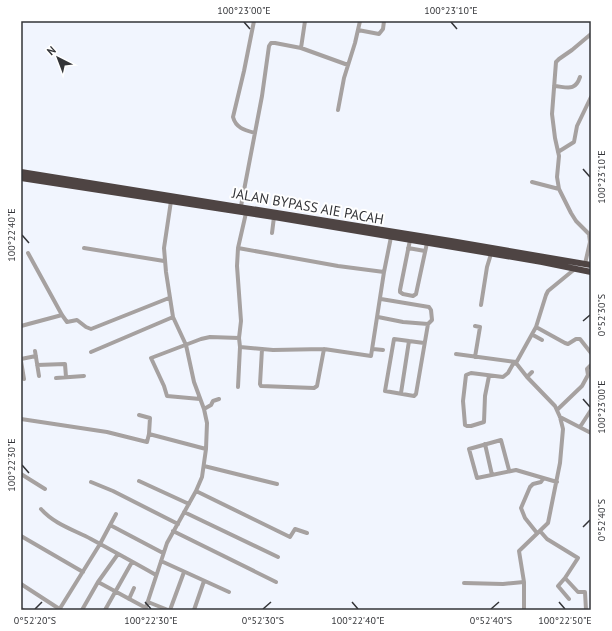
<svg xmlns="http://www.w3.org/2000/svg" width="612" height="631" viewBox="0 0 612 631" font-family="'PT Sans',sans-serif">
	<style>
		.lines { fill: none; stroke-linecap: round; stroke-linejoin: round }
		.minor { stroke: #a6a1a0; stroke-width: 4 }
		.highway { stroke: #4e4443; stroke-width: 6 }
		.ticks { fill: none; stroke: #333438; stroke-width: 1.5 }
		.labels { text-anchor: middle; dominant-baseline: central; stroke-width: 4; stroke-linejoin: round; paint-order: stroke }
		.street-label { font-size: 14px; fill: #333438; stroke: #fff }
		.neatline { fill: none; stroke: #333438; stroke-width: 1.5 }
		.ticks-label { font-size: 10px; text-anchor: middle; fill: #333438 }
	</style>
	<rect width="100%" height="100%" fill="#f1f5fe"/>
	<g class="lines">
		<path class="minor" d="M 254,21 L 244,71 L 233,117 C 236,128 244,130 255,133
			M 358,30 L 379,34 L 383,29 L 384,21
			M 301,48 L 348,65
			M 554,86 C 567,87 575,92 580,77
			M 338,110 L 344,78 L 355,43 L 360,21
			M 558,152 L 574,142 L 577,126 L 591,97
			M 532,182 L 559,189
			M 241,206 L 262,96 L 269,46 L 271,43 L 275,43 L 301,48 L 305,21
			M 272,233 L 274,217
			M 410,240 L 400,290 L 400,292 L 403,294 L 413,296 L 416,294 L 427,243
			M 84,248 L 164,261
			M 238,248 L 338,266 L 384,272 L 371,356 L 324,349 L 273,350 L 240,347 L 239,338 L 241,321 L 237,266 L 238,248 L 246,213
			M 408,248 L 425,251
			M 28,253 L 62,315 L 67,322 L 77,320 L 86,327 L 91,329 L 169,298
			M 585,264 L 590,242 L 589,234 L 576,221 L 571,213 L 559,189 L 557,177 L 559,156 L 555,138 L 552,114 L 556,62 L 559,59 L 572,50 L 591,34
			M 384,272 L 391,237
			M 381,299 L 429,307 L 431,310 L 432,320 L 428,324
			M 481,305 L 487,267 L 491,254
			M 378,317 L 403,322 L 428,324 L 416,394 L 414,396 L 385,391 L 394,339 L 424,343
			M 21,326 L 62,315
			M 475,326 L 480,327 L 475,357
			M 536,327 L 565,343 L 568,344 L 576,339 L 580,339 L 591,353
			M 533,335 L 542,340
			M 262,349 L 260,384 L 261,386 L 314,388 L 317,386 L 324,349
			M 373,349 L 383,350
			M 35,351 L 39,376
			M 91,352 L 173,317
			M 456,354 L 516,362
			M 21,359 L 36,356
			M 21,361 L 24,379
			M 37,365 L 65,364 L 66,377
			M 489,376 L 485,396 L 484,422 L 471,426 L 467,426 L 465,425 L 463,401 L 466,375 L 471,373 L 503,377 L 508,373 L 513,364 L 516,363
			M 527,377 L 532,372
			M 56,378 L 84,376
			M 238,387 L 240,347
			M 401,393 L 409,341
			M 200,399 L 167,396 L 164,386 L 151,358 L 201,339 L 210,337 L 239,338
			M 204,409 L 211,405 L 213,401 L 219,399
			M 557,410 L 582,386 L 588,375 L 587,369 L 591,365
			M 139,415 L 150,418 L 149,434
			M 560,417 L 591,433
			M 21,419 L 107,432 L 147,442 L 149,434 L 206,449
			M 580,427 L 591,410
			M 485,444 L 492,475
			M 204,466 L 277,484
			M 509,470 L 501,440 L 469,449 L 477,478 L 516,470 L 557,482
			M 21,474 L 45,489
			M 139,481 L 189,504
			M 91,482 L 113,491 L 178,524
			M 196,491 L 290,537 L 295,529 L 307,533
			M 41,509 C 54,524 74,530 91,539 C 113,551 135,563 156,575
			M 184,512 L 278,557
			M 110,525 L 163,553
			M 173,531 L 276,582
			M 540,531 L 547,539 L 578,558 L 565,578 L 578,592 L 585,592 L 586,610
			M 537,533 L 525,518 L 521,508 L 530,487 L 533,484 L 541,482 L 543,479
			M 21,536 L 83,572
			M 161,561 L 229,592
			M 565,578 L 558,586 L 569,599
			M 98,582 L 146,608
			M 464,583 L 503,584 L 524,582
			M 21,584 L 61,610
			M 129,599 L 134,588
			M 148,602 L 168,610
			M 21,609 L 23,610
			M 59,610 L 100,544 L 116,514
			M 82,610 L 98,582 L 118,554
			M 105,610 L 132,562
			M 145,610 L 167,543 L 196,491 L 202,477 L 206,449 L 207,423 L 204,409 L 194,382 L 186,345 L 173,317 L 166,272 L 164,248 L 171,201
			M 170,610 L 184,572
			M 194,610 L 204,581
			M 524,610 L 524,582 L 519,551 L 548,523 L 560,463 L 563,429 L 560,417 L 555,406 L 527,377 L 516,363 L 536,327 L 546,295 L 548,291 L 576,268"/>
		<path class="highway" d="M 21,172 L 451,241 L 591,265
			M 21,178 L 274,217 L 542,262 L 591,272"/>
	</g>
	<path class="ticks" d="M 244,22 L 250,29M 451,22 L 457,29M 583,169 L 590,177M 22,235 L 29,243M 583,321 L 590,315M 583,399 L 590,407M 22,465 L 29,473M 583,527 L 590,520M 145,602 L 151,609M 352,602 L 358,609M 559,602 L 565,609M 35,609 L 42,602M 263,609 L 271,602M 491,609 L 499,602"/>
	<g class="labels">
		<g class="street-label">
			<text transform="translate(308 206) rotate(10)">JALAN BYPASS AIE PACAH</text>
		</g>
	</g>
	<rect width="612" height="631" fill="none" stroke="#ffffff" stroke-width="44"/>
	<g transform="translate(58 58) rotate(318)" stroke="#ffffff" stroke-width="3" paint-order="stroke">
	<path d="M0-3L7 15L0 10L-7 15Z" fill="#333438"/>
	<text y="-6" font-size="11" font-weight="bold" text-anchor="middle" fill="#333438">N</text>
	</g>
	<rect x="22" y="22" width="568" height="587" class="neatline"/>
	<g class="ticks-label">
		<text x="244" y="14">100°23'00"E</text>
		<text x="451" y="14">100°23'10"E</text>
		<text transform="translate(601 177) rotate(-90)" y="4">100°23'10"E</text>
		<text transform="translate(11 235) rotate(-90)" y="4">100°22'40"E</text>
		<text transform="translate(601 315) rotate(-90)" y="4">0°52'30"S</text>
		<text transform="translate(601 407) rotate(-90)" y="4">100°23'00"E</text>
		<text transform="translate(11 465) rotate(-90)" y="4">100°22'30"E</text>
		<text transform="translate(601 520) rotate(-90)" y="4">0°52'40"S</text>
		<text x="35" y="624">0°52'20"S</text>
		<text x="151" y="624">100°22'30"E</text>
		<text x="263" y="624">0°52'30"S</text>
		<text x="358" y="624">100°22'40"E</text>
		<text x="491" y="624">0°52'40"S</text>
		<text x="565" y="624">100°22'50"E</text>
	</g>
</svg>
